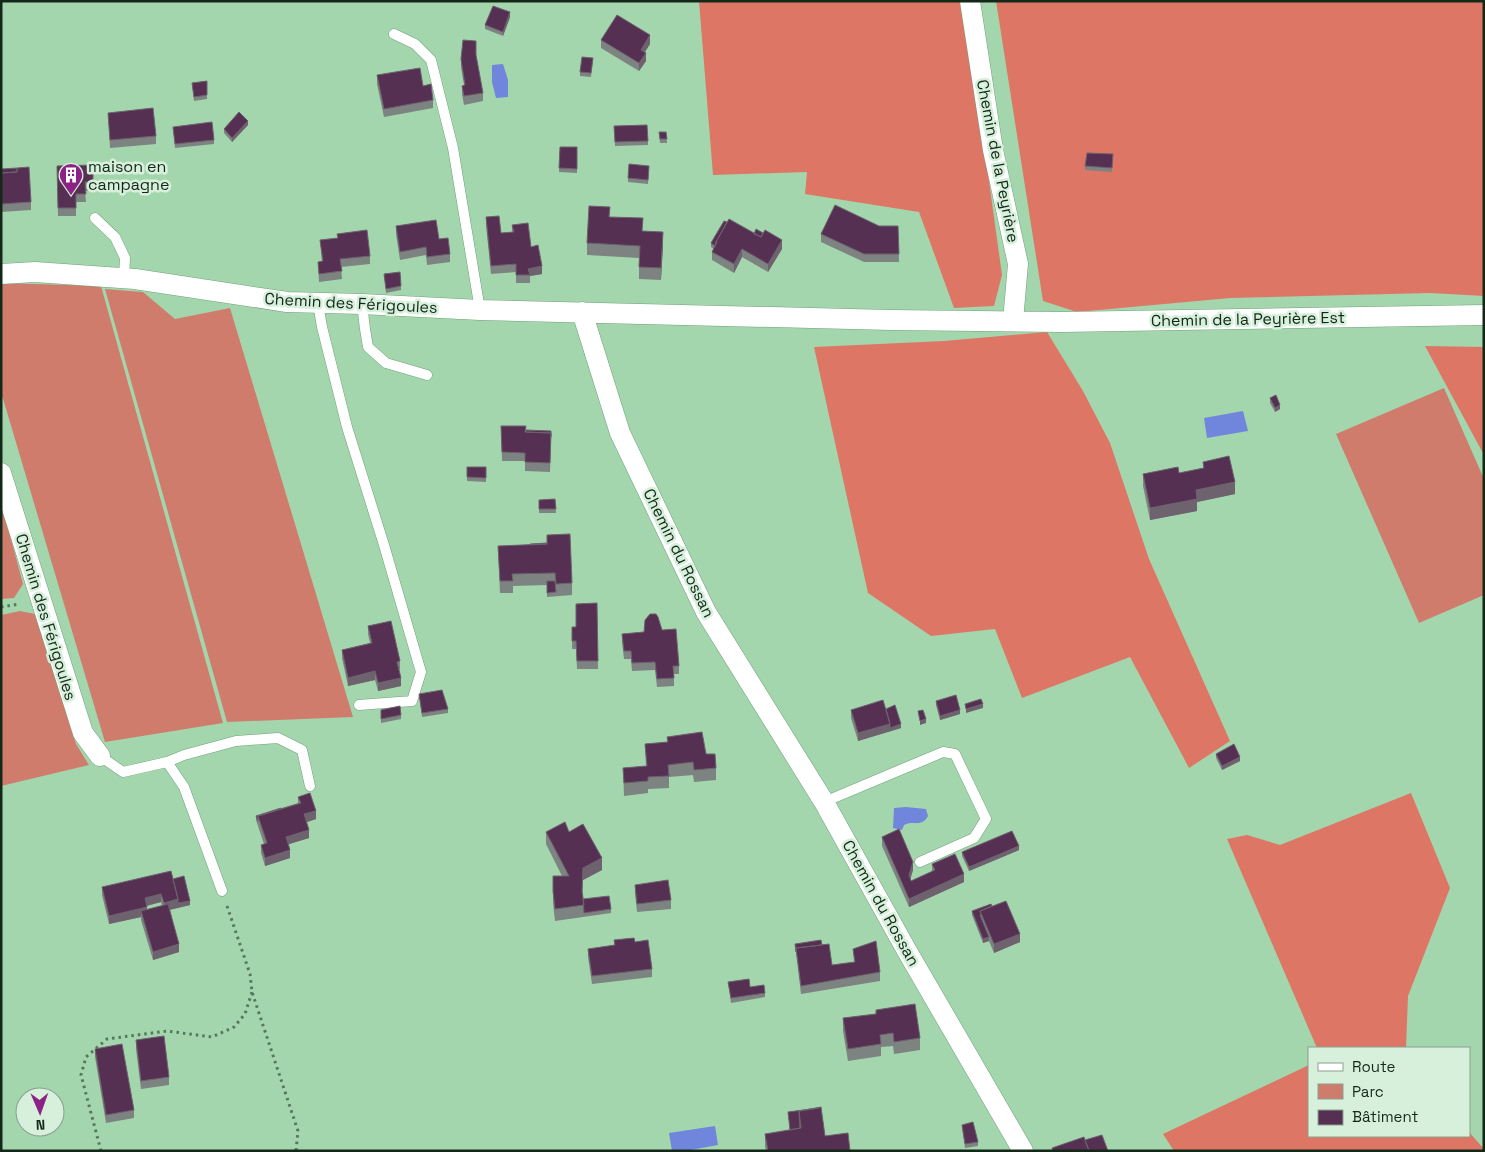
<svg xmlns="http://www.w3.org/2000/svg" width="1485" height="1152" viewBox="0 0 1485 1152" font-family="'Space Grotesk',sans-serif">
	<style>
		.green { fill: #d07c6d }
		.forest { fill: #dd7665 }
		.water { fill: #6f86dc }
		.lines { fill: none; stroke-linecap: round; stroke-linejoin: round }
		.service-casing { stroke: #70a17b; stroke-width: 11 }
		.minor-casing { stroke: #70a17b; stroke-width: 21 }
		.path { stroke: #55775c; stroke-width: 3; stroke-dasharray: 2.5 4; stroke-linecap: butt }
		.service { stroke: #fff; stroke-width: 10 }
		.minor { stroke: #fff; stroke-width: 20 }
		.wall { fill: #7d8380; fill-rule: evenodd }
		.shaded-wall { fill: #6d626e }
		.building { fill: #563052; stroke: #6d626e }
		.labels { text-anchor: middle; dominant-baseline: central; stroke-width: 5; stroke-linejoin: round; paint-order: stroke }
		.street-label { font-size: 16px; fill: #142819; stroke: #d7f0db }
		.poi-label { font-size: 16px; fill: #142819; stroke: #d7f0db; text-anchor: start }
	</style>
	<rect width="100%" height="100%" fill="#a4d6ae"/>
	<path class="green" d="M 1,283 L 101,286 L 223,723 L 105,742 L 1,392 Z
		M 105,289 L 143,292 L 175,319 L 230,308 L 353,717 L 227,722 Z
		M 1444,388 L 1484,479 L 1484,595 L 1419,623 L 1336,434 Z
		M 1,502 L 23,584 L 14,598 L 1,599 Z
		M 20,611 L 35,614 L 76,744 L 89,765 L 1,786 L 1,615 Z"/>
	<path class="forest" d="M 699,1 L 964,1 L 1002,275 L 994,306 L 954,308 L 919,212 L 805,194 L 807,172 L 713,175 Z
		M 996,1 L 1484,1 L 1484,296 L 1430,293 L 1230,298 L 1077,312 L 1043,301 Z
		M 1047,332 L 1083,391 L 1110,443 L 1149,559 L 1230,741 L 1189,768 L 1130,657 L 1022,698 L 995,629 L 931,636 L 868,593 L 814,347 L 944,341 Z
		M 1425,346 L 1484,347 L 1484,455 Z
		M 1411,793 L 1450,888 L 1408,996 L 1406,1048 L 1317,1048 L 1227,839 L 1247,835 L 1280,845 Z
		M 1309,1065 L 1309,1136 L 1469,1136 L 1469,1132 L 1484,1149 L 1484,1151 L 1174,1151 L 1163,1134 Z"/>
	<path class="water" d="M 503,64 L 508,80 L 508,97 L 496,98 L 492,82 L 492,65 Z
		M 1243,411 L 1248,431 L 1207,438 L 1204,418 Z
		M 906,807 L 926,809 L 928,816 C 921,828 914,820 904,825 L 902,830 L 893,828 L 894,808 Z
		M 715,1126 L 718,1145 L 685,1151 L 672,1151 L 669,1133 Z"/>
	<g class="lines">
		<g class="service-casing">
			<path id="service" d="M 394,34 L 415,44 L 431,60 L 453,148 L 480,310
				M 95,218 L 115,237 L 125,258 L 124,278
				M 318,303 L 322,327 L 347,427 L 384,545 L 421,672 L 412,701 L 359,705
				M 362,304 L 365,329 L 368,347 L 386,363 L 427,375
				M 100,756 L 123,772 L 167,762 L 184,787 L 222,891
				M 167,762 L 184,755 L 236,741 L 278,738 L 302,750 L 310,786
				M 824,802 L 943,752 L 955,754 L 986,819 L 974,838 L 920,862"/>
		</g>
		<g class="minor-casing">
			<path id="minor" d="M 970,1 L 993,150 L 1018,264 L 1013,321
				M 1,274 L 35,272 L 135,279 L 287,302 L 362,304 L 480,310 L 891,320 L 1062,322 L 1484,315
				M 582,312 L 620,433 L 706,612 L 824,802 L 907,951 L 1023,1151
				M 1,473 L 83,733 L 100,756"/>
		</g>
		<path class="path" d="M 1,607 L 20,604
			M 227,906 L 250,974 L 252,992 L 298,1131 L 296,1151
			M 101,1151 L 81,1075 L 86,1057 L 107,1039 L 167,1031 L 212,1037 L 234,1027 L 245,1014 L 252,992"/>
		<use href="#service" class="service"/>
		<use href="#minor" class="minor"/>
	</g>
	<path class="wall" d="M 510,17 L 503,36 L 485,29 L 485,25 Z
		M 601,40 L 650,44 L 645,52 L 646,61 L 639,71 L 601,48 Z
		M 476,57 L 483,93 L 483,101 L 464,105 L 462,94 L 462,86 L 464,85 L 461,67 L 461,59 Z
		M 593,58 L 591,77 L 580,76 L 580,72 Z
		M 377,75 L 423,86 L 433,100 L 433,108 L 384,117 L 377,84 Z
		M 207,81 L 207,99 L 194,101 L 192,83 Z
		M 108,113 L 156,136 L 156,144 L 110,148 Z
		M 248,125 L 232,142 L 224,133 L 224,129 Z
		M 614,126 L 648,141 L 648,145 L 615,146 Z
		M 173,127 L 214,140 L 214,144 L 175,148 Z
		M 659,132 L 666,132 L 667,143 L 660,143 Z
		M 560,147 L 577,147 L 577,173 L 559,172 Z
		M 1113,154 L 1112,172 L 1085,170 L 1085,166 Z
		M 93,165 L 93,190 L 85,191 L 86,202 L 76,202 L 76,216 L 58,216 L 57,166 Z
		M 649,166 L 648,184 L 628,182 L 628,178 Z
		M 1,169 L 31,202 L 31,210 L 1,212 Z
		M 486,217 L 501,233 L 512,232 L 512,225 L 531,247 L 542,274 L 530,276 L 530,283 L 516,283 L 516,272 L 491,274 L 486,225 Z
		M 610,217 L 643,231 L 663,244 L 661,280 L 639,279 L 639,258 L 587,255 L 587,243 Z
		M 727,222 L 754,234 L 782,249 L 768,272 L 742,257 L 734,273 L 712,260 L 712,252 L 714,249 L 711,247 L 711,243 Z
		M 396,226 L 439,239 L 450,254 L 450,262 L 427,265 L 426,255 L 400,260 L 396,234 Z
		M 898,226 L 899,262 L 864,262 L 821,242 L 821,234 Z
		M 320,240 L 370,256 L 370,264 L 341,267 L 342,279 L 319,282 L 318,262 L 322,262 Z
		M 400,272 L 401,290 L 386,293 L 384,274 Z
		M 1270,398 L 1280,409 L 1275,412 L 1270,403 Z
		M 501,426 L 525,432 L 551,441 L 550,472 L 525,471 L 525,461 L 502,461 Z
		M 1203,462 L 1235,494 L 1197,502 L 1197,511 L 1150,520 L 1143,486 L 1143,474 L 1179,473 L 1203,468 Z
		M 467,467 L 486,467 L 486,482 L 467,481 Z
		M 555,499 L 556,513 L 539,513 L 539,500 Z
		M 547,535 L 572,583 L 572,595 L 547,597 L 547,585 L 513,586 L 513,593 L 500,593 L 498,546 L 530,545 L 547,543 Z
		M 597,603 L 598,669 L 577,669 L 576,649 L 572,649 L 572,627 L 576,627 Z
		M 368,626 L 400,661 L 400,669 L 399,670 L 401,686 L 378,691 L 375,680 L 348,686 L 342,658 L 342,650 L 370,643 L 368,634 Z
		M 662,630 L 679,666 L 679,674 L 674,674 L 674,686 L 657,687 L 655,670 L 632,671 L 631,659 L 624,659 L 622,642 L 622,634 Z
		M 419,694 L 448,709 L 448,713 L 422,717 Z
		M 936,701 L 960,714 L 940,720 L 936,705 Z
		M 886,709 L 901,728 L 858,741 L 851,718 L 851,710 Z
		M 381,710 L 401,715 L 401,719 L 381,723 Z
		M 667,737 L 706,754 L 716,768 L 716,780 L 694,782 L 693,775 L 669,777 L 669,788 L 648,789 L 648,793 L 624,796 L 623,768 L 646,766 L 645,744 L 667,742 Z
		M 1216,754 L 1240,761 L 1222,770 L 1216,758 Z
		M 298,797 L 316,819 L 307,822 L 309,838 L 289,844 L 290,858 L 265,866 L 261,853 L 261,845 L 264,844 L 256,820 L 256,816 L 298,803 Z
		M 546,832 L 569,832 L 602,870 L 583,880 L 582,894 L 583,899 L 611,909 L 611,913 L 555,921 L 553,903 L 553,876 L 562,876 L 546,844 Z
		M 882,837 L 913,870 L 910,879 L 911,881 L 932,872 L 932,864 L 964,882 L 909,907 L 882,846 Z
		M 1019,850 L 969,871 L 962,856 L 962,852 Z
		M 173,879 L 190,905 L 170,910 L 179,952 L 153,960 L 141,920 L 141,917 L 109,924 L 102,895 L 102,887 ZM 161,902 L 162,906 L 147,910 L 147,906 Z
		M 635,885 L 671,900 L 671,909 L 637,912 L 635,893 Z
		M 992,906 L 1020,942 L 994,953 L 989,941 L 983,943 L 972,915 L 972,911 Z
		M 614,940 L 635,942 L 652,969 L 652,977 L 592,984 L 588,957 L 588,949 L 614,945 Z
		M 795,944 L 822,945 L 832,965 L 854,962 L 853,949 L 880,972 L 880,981 L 801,994 Z
		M 728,982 L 750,987 L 765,993 L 765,997 L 731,1003 Z
		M 876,1010 L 920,1038 L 920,1050 L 894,1054 L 893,1046 L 881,1047 L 881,1056 L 848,1061 L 843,1031 L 843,1018 L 876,1014 Z
		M 136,1040 L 169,1077 L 169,1085 L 141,1089 L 136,1049 Z
		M 95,1049 L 134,1110 L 134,1118 L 106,1123 L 95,1057 Z
		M 821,1107 L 825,1136 L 850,1151 L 766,1151 L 765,1146 L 765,1134 L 790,1130 L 788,1112 Z
		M 962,1125 L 978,1142 L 978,1146 L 965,1148 Z"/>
	<path class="shaded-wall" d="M 510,12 L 510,17 L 503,36 L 503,32 Z
		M 650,35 L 650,44 L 641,58 L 641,50 Z
		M 646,53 L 646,61 L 639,71 L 639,63 Z
		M 248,121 L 248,125 L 232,142 L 232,138 Z
		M 663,232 L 663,244 L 661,280 L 661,268 Z
		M 782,240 L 782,249 L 768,272 L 768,264 Z
		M 742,249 L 742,257 L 734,273 L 734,264 Z
		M 542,266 L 542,274 L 530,276 L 528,269 Z
		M 1280,405 L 1280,409 L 1275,412 L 1275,408 Z
		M 1235,482 L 1235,494 L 1197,502 L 1197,511 L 1150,520 L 1150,508 L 1196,490 Z
		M 375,671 L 375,680 L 348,686 L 348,678 Z
		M 401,678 L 401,686 L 378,691 L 378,683 Z
		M 983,704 L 983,708 L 966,713 L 966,709 Z
		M 960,710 L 960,714 L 940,720 L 940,716 Z
		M 926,719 L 926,723 L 920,725 L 920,721 Z
		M 890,724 L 901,724 L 901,728 L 858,741 L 858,733 Z
		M 1240,757 L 1240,761 L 1222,770 L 1222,766 Z
		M 316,811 L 316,819 L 304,823 L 304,814 Z
		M 309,830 L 309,838 L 286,845 L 286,837 Z
		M 1019,846 L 1019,850 L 969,871 L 969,867 Z
		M 290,850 L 290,858 L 265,866 L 265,858 Z
		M 602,858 L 602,870 L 583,880 L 582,903 L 583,868 Z
		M 913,862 L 913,870 L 909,884 L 909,875 Z
		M 964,874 L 964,882 L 909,907 L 909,899 Z
		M 161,894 L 161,902 L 145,906 L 145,898 Z
		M 178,899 L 190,901 L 190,905 L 164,911 L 164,903 Z
		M 147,907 L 147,915 L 141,911 L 141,917 L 109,924 L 109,916 Z
		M 1020,934 L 1020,942 L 994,953 L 994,944 Z
		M 989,937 L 989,941 L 983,943 L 983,939 Z
		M 179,944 L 179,952 L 153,960 L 153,952 Z"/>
	<path class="building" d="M 493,6 L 510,12 L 503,32 L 485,25 Z
		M 617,15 L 650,35 L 641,50 L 646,53 L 639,63 L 601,40 Z
		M 463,40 L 476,41 L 476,55 L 483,93 L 464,96 L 462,86 L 465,85 L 461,59 Z
		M 582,57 L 593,58 L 591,73 L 580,72 Z
		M 420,68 L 423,86 L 431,84 L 433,100 L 384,109 L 377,75 Z
		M 207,81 L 207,95 L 194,97 L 192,83 Z
		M 153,108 L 156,136 L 110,140 L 108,113 Z
		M 239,112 L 248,121 L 232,138 L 224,129 Z
		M 212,122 L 214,140 L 175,144 L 173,127 Z
		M 647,125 L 648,141 L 615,142 L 614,126 Z
		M 659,132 L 666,132 L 667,139 L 660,139 Z
		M 560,147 L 577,147 L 577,169 L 559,168 Z
		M 1087,153 L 1113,154 L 1112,168 L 1085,166 Z
		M 629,164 L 649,166 L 648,180 L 628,178 Z
		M 93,165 L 93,182 L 85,182 L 86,194 L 76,194 L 76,208 L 58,208 L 57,166 Z
		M 29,167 L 31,202 L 1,204 L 1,173 L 17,172 L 17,168 Z
		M 17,168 L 17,172 L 1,173 L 1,169 Z
		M 835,205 L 879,226 L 898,226 L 899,254 L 864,254 L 821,234 Z
		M 589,206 L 610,207 L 609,217 L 643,218 L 642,231 L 663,232 L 661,268 L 639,267 L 640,246 L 587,243 Z
		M 499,216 L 501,233 L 514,232 L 512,225 L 528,223 L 531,247 L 538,245 L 542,266 L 528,269 L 530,275 L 516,275 L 516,264 L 491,266 L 486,217 Z
		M 729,219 L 761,237 L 765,230 L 782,240 L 768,264 L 742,249 L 734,264 L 712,252 L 717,242 L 716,242 Z
		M 436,220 L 439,239 L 448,238 L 450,254 L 427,257 L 426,247 L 400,252 L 396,226 Z
		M 724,221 L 727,222 L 716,242 L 715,246 L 711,243 Z
		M 756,229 L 763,233 L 761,237 L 754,234 Z
		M 367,230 L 370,256 L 340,259 L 342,271 L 319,274 L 318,262 L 323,261 L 320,240 L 338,238 L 337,234 Z
		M 400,272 L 401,286 L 386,289 L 384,274 Z
		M 1276,395 L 1280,405 L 1275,408 L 1270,398 Z
		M 501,426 L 526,426 L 525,432 L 551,433 L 550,463 L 525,462 L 525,453 L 502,452 Z
		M 526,430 L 551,431 L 551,437 L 551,433 L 526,432 Z
		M 1229,456 L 1235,482 L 1196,490 L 1197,499 L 1150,508 L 1143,474 L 1178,467 L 1179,473 L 1204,468 L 1203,462 Z
		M 467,467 L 486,467 L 486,478 L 467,477 Z
		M 555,499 L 556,509 L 539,509 L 539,500 Z
		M 570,534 L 572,583 L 556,584 L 555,573 L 512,574 L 513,581 L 500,581 L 498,546 L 547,544 L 547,535 Z
		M 547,543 L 547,544 L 530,545 L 530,544 Z
		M 547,581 L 555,581 L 556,592 L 547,593 Z
		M 597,603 L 598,661 L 577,661 L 576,641 L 572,641 L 572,627 L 576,627 L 576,604 Z
		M 650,614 L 656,614 L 658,617 L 662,630 L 676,629 L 679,666 L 673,666 L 674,678 L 657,679 L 655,662 L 632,663 L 631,651 L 624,651 L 622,634 L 644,632 L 645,620 Z
		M 391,621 L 400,661 L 397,662 L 401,678 L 378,683 L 375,671 L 348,678 L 342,650 L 372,643 L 368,626 Z
		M 442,690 L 448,709 L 422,713 L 419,694 Z
		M 956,695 L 960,710 L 940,716 L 936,701 Z
		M 981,699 L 983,704 L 966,709 L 965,704 Z
		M 883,700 L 890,724 L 858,733 L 851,710 Z
		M 895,705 L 901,724 L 890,728 L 890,724 L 886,709 Z
		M 400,706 L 401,715 L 381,719 L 381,710 Z
		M 923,710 L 926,719 L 920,721 L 918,711 Z
		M 702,732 L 706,754 L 715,754 L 716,768 L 694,770 L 693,762 L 668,765 L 669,776 L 648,777 L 648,781 L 624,783 L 623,768 L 647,766 L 645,744 L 668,742 L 667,737 Z
		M 1234,744 L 1240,757 L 1222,766 L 1216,754 Z
		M 310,793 L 316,811 L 304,814 L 309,830 L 286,837 L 290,850 L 265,858 L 261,845 L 267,843 L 258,816 L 301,803 L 298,797 Z
		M 281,808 L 281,809 L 258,816 L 258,821 L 256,816 Z
		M 565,822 L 569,832 L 583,824 L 602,858 L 583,868 L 582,891 L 584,905 L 555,909 L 553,891 L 553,876 L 569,876 L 546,832 Z
		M 899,829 L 913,862 L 909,875 L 911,881 L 935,870 L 932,864 L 955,854 L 964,874 L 909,899 L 882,837 Z
		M 1012,831 L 1019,846 L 969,867 L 962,852 Z
		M 171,871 L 178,899 L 164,903 L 161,894 L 145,898 L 147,907 L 109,916 L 102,887 Z
		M 184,876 L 190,901 L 178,903 L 178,899 L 173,879 Z
		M 668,880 L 671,900 L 637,904 L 635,885 Z
		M 609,896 L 611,909 L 584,913 L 583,899 Z
		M 1006,901 L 1020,934 L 994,944 L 980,911 Z
		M 168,904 L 179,944 L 153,952 L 141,911 Z
		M 991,904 L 992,906 L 980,911 L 981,915 L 980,915 L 989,937 L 983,939 L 972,911 Z
		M 634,938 L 635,942 L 648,940 L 652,969 L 592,976 L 588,949 L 615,945 L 614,940 Z
		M 821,940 L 822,945 L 796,948 L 796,952 L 795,944 Z
		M 876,941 L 880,972 L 801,986 L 796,948 L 829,944 L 832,965 L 855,962 L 853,949 Z
		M 749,979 L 750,987 L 764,985 L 765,993 L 731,998 L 728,982 Z
		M 915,1004 L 920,1038 L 894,1042 L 893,1033 L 880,1035 L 881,1044 L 848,1049 L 843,1018 L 876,1014 L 876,1010 Z
		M 164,1036 L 169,1077 L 141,1081 L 136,1040 Z
		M 122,1044 L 134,1110 L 106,1115 L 95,1049 Z
		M 821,1107 L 825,1136 L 848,1133 L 850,1151 L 768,1151 L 765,1134 L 801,1128 L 799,1111 Z
		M 819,1108 L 799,1111 L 800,1128 L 790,1130 L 788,1112 Z
		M 973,1122 L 978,1142 L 965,1144 L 962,1125 Z
		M 1102,1135 L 1108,1151 L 1089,1151 L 1085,1140 Z
		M 1084,1137 L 1089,1151 L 1053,1151 L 1052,1148 Z"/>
	<defs>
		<g id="building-pin" transform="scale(1.25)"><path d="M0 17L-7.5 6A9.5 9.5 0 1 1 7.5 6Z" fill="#8d2286" stroke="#d7f0db"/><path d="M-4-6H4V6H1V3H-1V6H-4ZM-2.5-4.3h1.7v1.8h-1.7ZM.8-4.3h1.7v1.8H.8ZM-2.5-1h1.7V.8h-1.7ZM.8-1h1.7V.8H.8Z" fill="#fff"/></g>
	</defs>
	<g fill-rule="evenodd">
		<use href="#building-pin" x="71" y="175"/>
	</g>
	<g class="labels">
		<g class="street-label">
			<text transform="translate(998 161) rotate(79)">Chemin de la Peyrière</text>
			<text transform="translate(351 303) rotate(3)">Chemin des Férigoules</text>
			<text transform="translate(1248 319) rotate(-1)">Chemin de la Peyrière Est</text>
			<text transform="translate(679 553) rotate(64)">Chemin du Rossan</text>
			<text transform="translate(46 617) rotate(73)">Chemin des Férigoules</text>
			<text transform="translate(881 903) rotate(61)">Chemin du Rossan</text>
		</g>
		<g class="poi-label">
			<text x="88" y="166">maison en<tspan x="88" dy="18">campagne</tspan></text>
		</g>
	</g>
	<rect width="1485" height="1152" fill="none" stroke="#142819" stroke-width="5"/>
	<rect x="1308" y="1047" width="162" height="90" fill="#d7f0db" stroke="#89a08d"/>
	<rect x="1318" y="1063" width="25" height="8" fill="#ffffff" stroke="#89a08d"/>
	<text x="1352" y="1072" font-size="15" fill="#142819">Route</text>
	<rect x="1318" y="1084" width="25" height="15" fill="#d07c6d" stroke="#89a08d"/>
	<text x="1352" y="1097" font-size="15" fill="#142819">Parc</text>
	<rect x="1318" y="1110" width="25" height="15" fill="#563052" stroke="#89a08d"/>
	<text x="1352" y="1122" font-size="15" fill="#142819">Bâtiment</text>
	<g transform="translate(40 1112) rotate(178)"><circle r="24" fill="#d7f0db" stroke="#89a08d"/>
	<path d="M0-4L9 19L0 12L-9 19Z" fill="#8d2286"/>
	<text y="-8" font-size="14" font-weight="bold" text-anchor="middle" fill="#142819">N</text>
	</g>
</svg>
